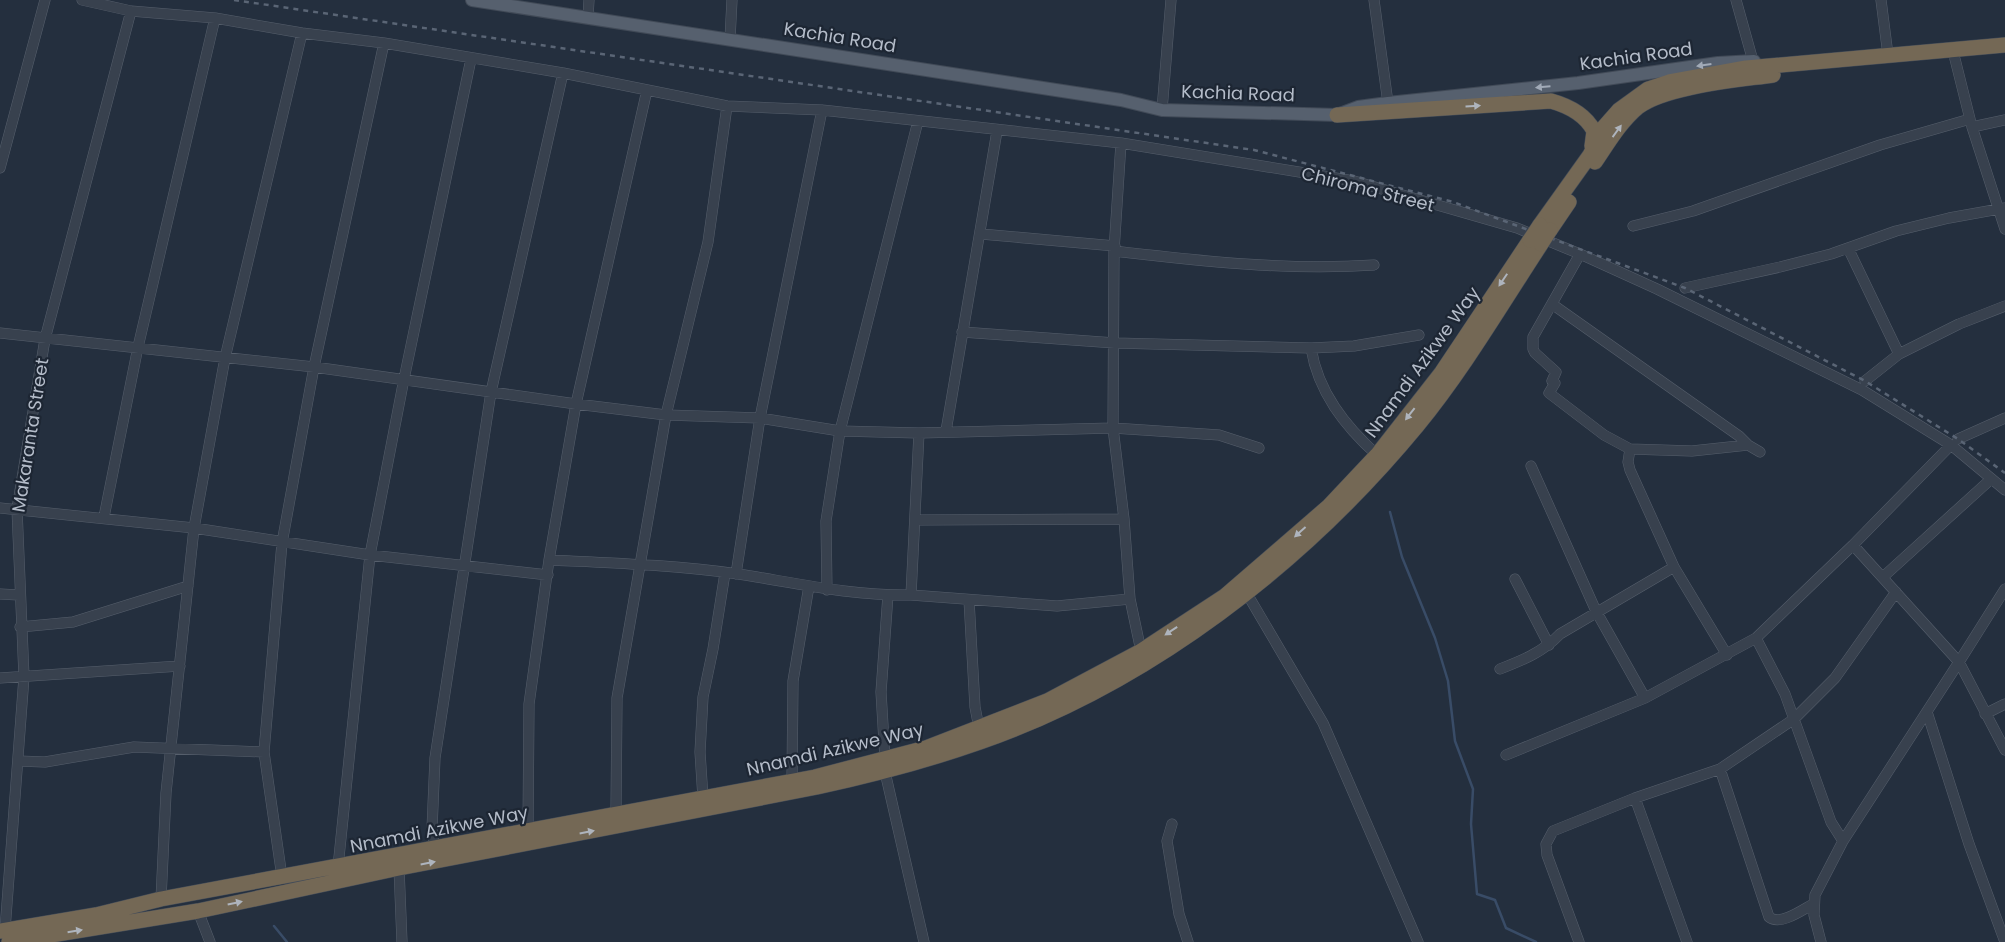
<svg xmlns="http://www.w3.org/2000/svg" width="2005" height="942" viewBox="0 0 2005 942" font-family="Poppins,sans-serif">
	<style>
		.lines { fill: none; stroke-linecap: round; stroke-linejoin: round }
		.stream { stroke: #394c67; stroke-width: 2.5 }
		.minor-casing { stroke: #565f6c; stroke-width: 11 }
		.major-casing { stroke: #414a57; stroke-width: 14 }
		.highway-casing { stroke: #434c59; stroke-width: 16 }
		.minor { stroke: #38414e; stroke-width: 10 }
		.major { stroke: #56606e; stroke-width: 12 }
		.highway { stroke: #746855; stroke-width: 15 }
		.rail { stroke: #5a6575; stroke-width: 2.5; stroke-dasharray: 5 5; stroke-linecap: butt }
		.highway-bridge-casing { stroke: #434c59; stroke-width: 16; stroke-linecap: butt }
		.highway-bridge { stroke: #746855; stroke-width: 15 }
		.oneway { fill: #a1aab7 }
		.oneway2 { fill: #aeb4bd }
		.labels { text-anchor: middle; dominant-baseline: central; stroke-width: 4.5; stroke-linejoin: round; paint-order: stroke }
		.street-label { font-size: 18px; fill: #b4bcc9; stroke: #1d2633 }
	</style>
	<rect width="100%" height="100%" fill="#242f3e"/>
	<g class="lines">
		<path class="stream" d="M 1390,512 L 1402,557 L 1435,638 L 1448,681 L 1455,741 L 1473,789 L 1471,824 L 1477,894 L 1495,900 L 1506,928 L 1536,942
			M 274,926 L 287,942"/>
		<g class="minor-casing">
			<path id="minor" d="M 82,0 L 131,11 L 215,18 L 302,33 L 384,43 L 563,73 L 727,106 L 822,110 L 1121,143 L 1354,181 L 1517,228 L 1580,254 L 1657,289 L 1862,390 L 1951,445 L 2005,490
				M 1374,0 L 1388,103
				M 1736,0 L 1753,61
				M 1881,0 L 1888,55
				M 588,17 L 589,0
				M 730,39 L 732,0
				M 1955,59 L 1972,127 L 2005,229
				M 1162,110 L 1171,0
				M 1972,127 L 2005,120
				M 1121,143 L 1114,251 L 1113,428 L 1124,519 L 1130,599 L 1141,651
				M 0,168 L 45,0
				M 1633,226 L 1693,211 L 1880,145 L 1970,119
				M 981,234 L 1115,246
				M 1848,248 L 1899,354
				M 1114,251 C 1201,261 1287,271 1374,265
				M 1580,254 L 1533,337 L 1533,349 L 1535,353 L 1556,372 L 1552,381 L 1555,383 L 1549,393 L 1604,435 L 1630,449 L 1628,462 L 1630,470 L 1674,567 L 1727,655
				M 1685,288 L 1780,267 L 1831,254 L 1896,231 L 1949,218 L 2005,208
				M 1552,304 L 1739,436 L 1748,445
				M 962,332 L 1115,343 L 1311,348 L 1354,346 L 1419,335
				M 0,333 L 314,367 L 576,404 L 666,415 L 760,418 L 840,431 L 919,433 L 1113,428 L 1219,435 L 1259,448
				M 1311,348 C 1318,392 1345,426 1377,455
				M 1865,381 L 1899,354 L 1959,324 L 2005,306
				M 946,431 L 997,131
				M 1958,439 L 2005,418
				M 1630,449 L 1692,451 L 1748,445 L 1760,452
				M 1531,466 L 1596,611 L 1645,698
				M 0,508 L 194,528 L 370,555 L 548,575
				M 104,517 L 138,347 L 215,18
				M 915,520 L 1124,519
				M 549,560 C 612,563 676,565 738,574 C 796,583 853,596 911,595 L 1057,606 L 1130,599
				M 736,574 L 760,418 L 822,110
				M 1883,577 L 1990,480
				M 1515,579 L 1549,645
				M 2005,589 L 1959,662 L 2005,750
				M 827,590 L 826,521 L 840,431 L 918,121
				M 1246,592 L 1323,723 L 1418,942
				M 0,594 L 19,595
				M 911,595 L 919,433
				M 969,600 L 975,707 L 979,728
				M 20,627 L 73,622 L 188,586
				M 1756,638 L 1785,694 L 1831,822 L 1843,841
				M 1500,669 C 1523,660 1543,652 1560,634 L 1674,567
				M 0,678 L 180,666
				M 1927,712 L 1969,844 L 2005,942
				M 1985,714 L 2005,704
				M 1506,755 L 1645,698 L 1756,638 L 1853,545 L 1951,445
				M 885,759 L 881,692 L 888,595
				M 18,761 L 45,762 L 134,747 L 264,752
				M 1720,769 L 1769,917 C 1780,926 1802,910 1813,904
				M 885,772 L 924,942
				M 792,781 L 793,681 L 809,586
				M 703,798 L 700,752 L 703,697 L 713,649 L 725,573
				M 1635,798 L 1687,942
				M 616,813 L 617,698 L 666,415 L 708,242 L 727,106
				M 1172,824 L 1167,841 L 1179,914 L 1188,942
				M 528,831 L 529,704 L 549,560 L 576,404 L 647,90
				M 435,849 L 432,829 L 435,758 L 491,392 L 563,73
				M 338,867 L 370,555 L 404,379 L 471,59
				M 399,868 L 402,942
				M 282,877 L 264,752 L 282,543 L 314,367 L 384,43
				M 161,899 L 166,793 L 194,528 L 225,358 L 302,33
				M 198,911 L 210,942
				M 5,930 L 24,677 L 17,509 L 45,339 L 131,11
				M 1579,942 L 1547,855 L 1546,844 L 1553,831 L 1635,798 L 1720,769 L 1794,719 L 1835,678 L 1896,592
				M 1821,942 L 1814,915 L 1815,895 L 1843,841 L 1959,662 L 1853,545"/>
		</g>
		<g class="major-casing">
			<path id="major" d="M 472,0 L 1121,100 L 1162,110 L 1337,115 L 1358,107 L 1388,103 L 1578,83 L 1718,63 L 1754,61"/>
		</g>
		<g class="highway-casing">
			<path id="highway" d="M 1337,115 L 1551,101 C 1569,106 1585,114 1594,131 L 1592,146
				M 1595,162 C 1608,143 1620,122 1638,107 C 1666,86 1738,80 1773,75
				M 1540,225 L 1590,155 L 1604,127 L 1619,110 L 1648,89 L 1669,82 L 1746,68 L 2005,45
				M 1550,230 L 1569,202
				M 0,931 L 96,915 L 161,899 L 815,777 L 926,748 L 1047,701 L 1141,651 L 1225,596 L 1329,506 L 1377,455 L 1442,372 L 1530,240
				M 9,942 L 198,911 L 399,868 L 817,787 C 872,775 926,761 980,742 C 1149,683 1303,564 1417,426 C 1463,370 1501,305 1541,244"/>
		</g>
		<use href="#minor" class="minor"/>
		<use href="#major" class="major"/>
		<use href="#highway" class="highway"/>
		<path class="rail" d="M 234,0 L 1254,150 L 1453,202 L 1685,288 L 1865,381 L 1958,439 L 2005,473"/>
		<g class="highway-bridge-casing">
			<path id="highway-bridge" d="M 1530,240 L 1540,225
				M 1541,244 L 1550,230"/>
		</g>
		<use href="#highway-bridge" class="highway-bridge"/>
	</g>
	<defs><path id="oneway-solid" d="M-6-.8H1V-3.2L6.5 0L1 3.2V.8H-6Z" transform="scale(1.25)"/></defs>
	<g class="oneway">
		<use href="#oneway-solid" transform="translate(1704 65) rotate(172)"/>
		<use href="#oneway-solid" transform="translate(1543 87) rotate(175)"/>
	</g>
	<g class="oneway2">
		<use href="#oneway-solid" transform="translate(1473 106) rotate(-4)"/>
		<use href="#oneway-solid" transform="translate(1617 131) rotate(-54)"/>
		<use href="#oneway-solid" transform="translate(1503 280) rotate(124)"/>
		<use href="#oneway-solid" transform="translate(1410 414) rotate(128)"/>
		<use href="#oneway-solid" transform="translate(1300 532) rotate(138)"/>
		<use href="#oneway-solid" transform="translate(1171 631) rotate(146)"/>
		<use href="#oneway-solid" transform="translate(587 832) rotate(-11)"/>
		<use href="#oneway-solid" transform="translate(428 863) rotate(-11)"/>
		<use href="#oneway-solid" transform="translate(235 903) rotate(-12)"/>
		<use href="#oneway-solid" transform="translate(75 931) rotate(-9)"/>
	</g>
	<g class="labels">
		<g class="street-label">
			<text transform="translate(840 37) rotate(9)">Kachia Road</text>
			<text transform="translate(1636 56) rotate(-8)">Kachia Road</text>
			<text transform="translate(1238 93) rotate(2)">Kachia Road</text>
			<text transform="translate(1368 189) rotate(14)">Chiroma Street</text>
			<text transform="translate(1422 362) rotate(-54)">Nnamdi Azikwe Way</text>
			<text transform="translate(30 435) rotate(-81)">Makaranta Street</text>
			<text transform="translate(835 749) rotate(-13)">Nnamdi Azikwe Way</text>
			<text transform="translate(439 829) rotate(-11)">Nnamdi Azikwe Way</text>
		</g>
	</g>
</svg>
